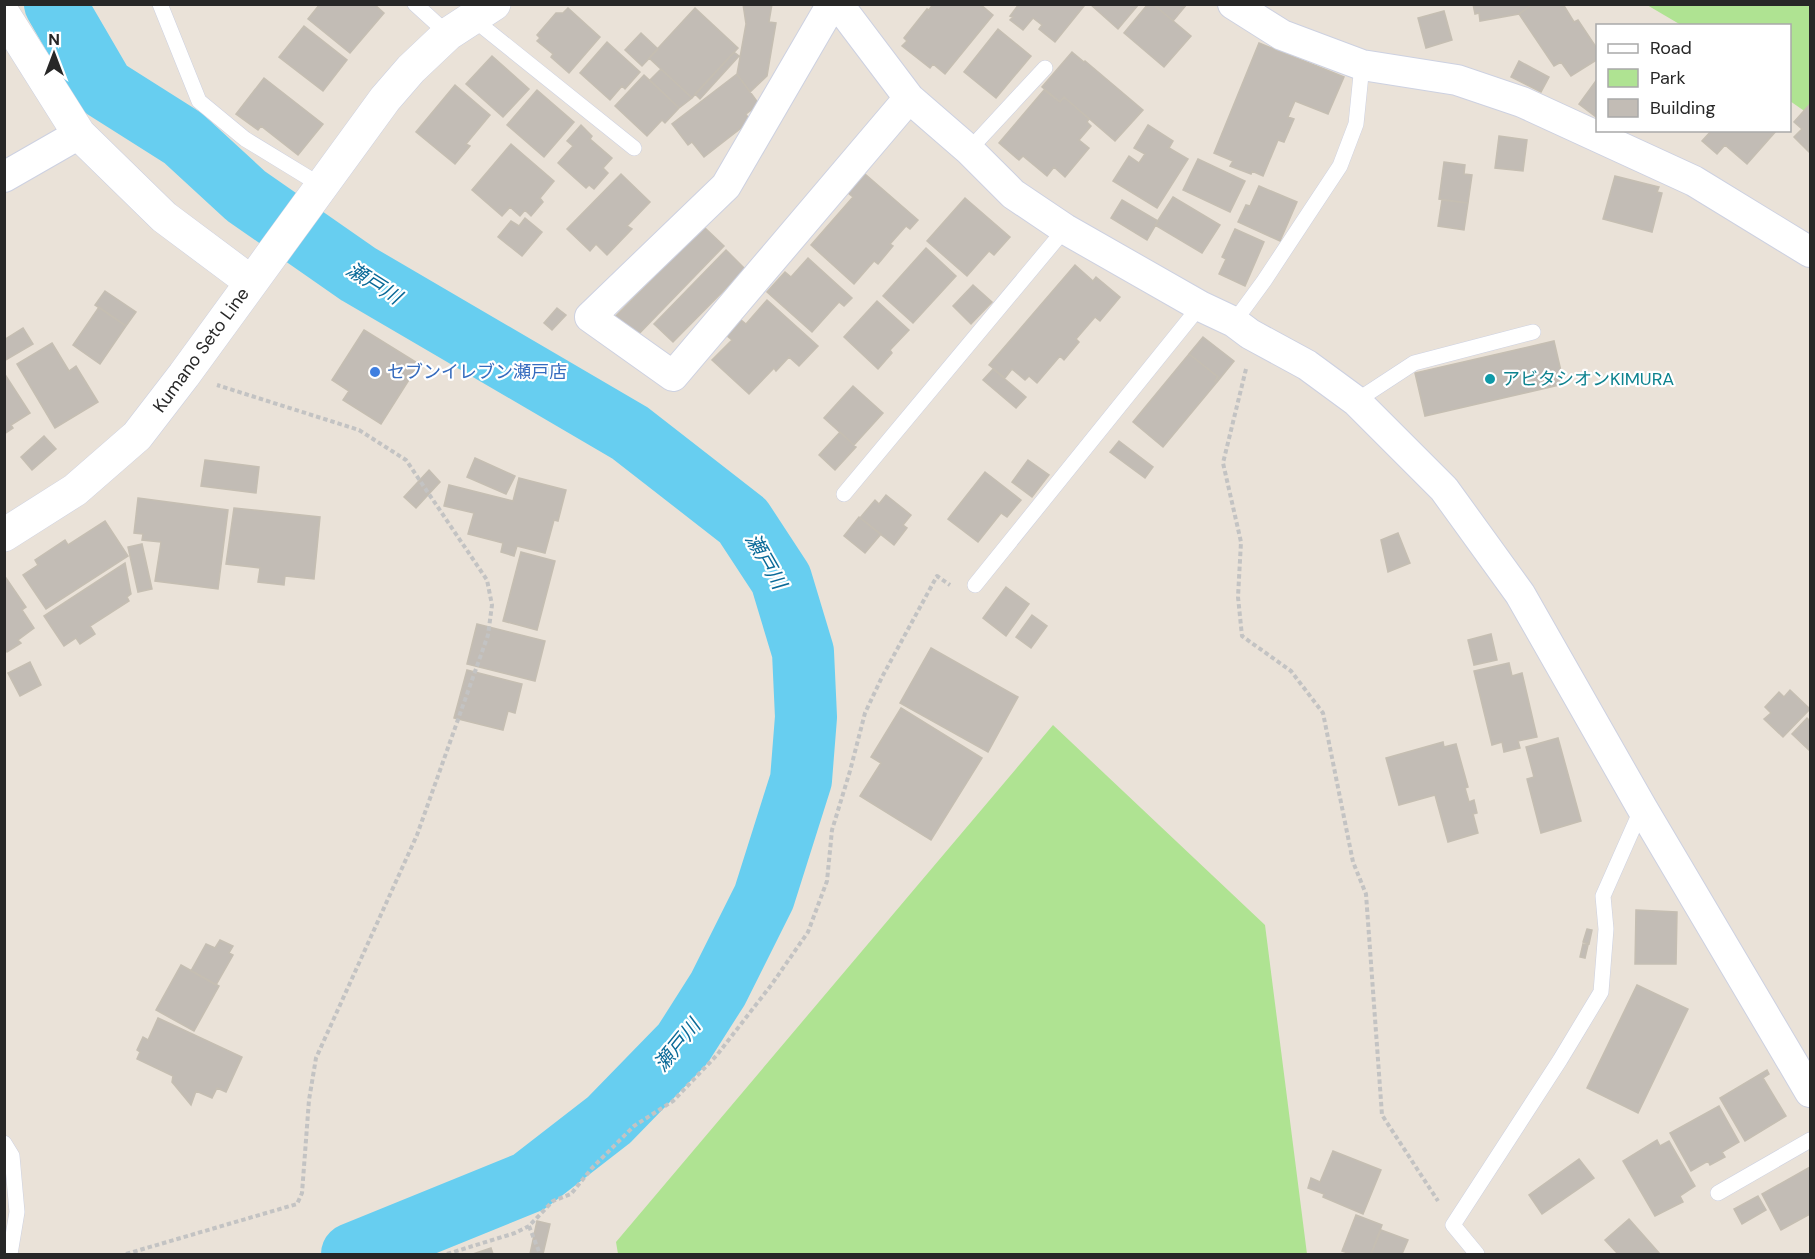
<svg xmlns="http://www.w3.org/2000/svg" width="1815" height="1259" viewBox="0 0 1815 1259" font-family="'DM Sans','Noto Sans JP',sans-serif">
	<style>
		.green { fill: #afe392 }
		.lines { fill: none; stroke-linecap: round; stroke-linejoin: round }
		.river { stroke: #67cef0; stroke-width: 62 }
		.building { fill: #c2bcb5; stroke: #c5beb2; stroke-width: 1.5 }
		.lane-casing { stroke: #cdd1e1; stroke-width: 16 }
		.street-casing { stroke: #cdd1e1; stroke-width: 32 }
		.secondary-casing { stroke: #cdd1e1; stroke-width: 34 }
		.path { stroke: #c3c3c3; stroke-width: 4; stroke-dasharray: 4.5 3; stroke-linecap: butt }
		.lane { stroke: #fff; stroke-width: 15 }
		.street { stroke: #fff; stroke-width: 30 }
		.secondary { stroke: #fff; stroke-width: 33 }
		.shop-dot { fill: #3f7fe0; stroke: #fff; stroke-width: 2 }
		.culture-dot { fill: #0f9aa8; stroke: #fff; stroke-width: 2 }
		.labels { text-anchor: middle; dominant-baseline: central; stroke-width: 4.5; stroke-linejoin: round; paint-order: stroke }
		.street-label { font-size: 18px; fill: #272727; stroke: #fff }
		.shop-label { font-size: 18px; fill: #366cbe; stroke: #fff; text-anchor: start }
		.culture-label { font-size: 18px; fill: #0d838f; stroke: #fff; text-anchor: start }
		.water-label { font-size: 20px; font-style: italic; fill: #0a6a98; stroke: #fff }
	</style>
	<rect width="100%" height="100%" fill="#eae2d8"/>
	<path class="green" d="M 1647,5 L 1810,5 L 1810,115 L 1790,101 L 1790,26 L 1681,25 Z
		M 1053,725 L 1265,925 L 1307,1254 L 618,1254 L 616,1242 Z"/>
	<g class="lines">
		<path class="river" d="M 55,4 L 104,88 L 183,138 L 246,196 L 358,274 L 630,433 L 743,521 L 781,579 L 803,652 L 806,717 L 801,780 L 764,897 L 718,989 L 683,1044 L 609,1120 L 529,1182 L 352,1254"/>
	</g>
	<path class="building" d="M 320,4 L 374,4 L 384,13 L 350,53 L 308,19 Z
		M 743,4 L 772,4 L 769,22 L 776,23 L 767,76 L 750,92 L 737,74 L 746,24 Z
		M 933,4 L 980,4 L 993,15 L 945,74 L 933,64 L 930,68 L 902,46 L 907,41 L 904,38 L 927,9 L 929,10 Z
		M 1019,4 L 1082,4 L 1084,6 L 1055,42 L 1039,29 L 1042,25 L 1033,18 L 1023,30 L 1010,20 L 1013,17 L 1010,16 Z
		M 1090,4 L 1139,4 L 1118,29 Z
		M 1148,4 L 1153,4 L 1191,36 L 1164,67 L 1124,33 Z
		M 1153,4 L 1187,4 L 1173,21 Z
		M 1473,4 L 1533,4 L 1519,14 L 1480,21 L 1479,13 L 1475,14 Z
		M 1533,4 L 1563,4 L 1574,22 L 1578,20 L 1598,50 L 1598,59 L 1571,76 L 1561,62 L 1554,66 L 1519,14 Z
		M 568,8 L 600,37 L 569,73 L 551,57 L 553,54 L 537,41 L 540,38 L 537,35 L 556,13 L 563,13 Z
		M 695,8 L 738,48 L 692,98 L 649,58 Z
		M 1444,11 L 1452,40 L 1426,48 L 1418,18 Z
		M 304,26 L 347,60 L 323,91 L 279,57 Z
		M 998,29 L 1031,56 L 996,98 L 964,72 Z
		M 641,33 L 658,49 L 642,66 L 625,50 Z
		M 607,42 L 640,72 L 625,89 L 622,86 L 610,100 L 580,73 Z
		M 1259,43 L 1344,77 L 1328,114 L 1295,101 L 1288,117 L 1294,119 L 1284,142 L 1278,140 L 1263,176 L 1252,171 L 1251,174 L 1230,166 L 1233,161 L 1214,153 Z
		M 734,52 L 739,56 L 700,99 L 695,94 Z
		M 1072,52 L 1084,62 L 1085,61 L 1143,110 L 1115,141 L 1064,97 L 1060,102 L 1042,87 Z
		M 492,56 L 529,89 L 503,117 L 466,84 Z
		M 1519,61 L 1549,77 L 1541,92 L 1511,77 Z
		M 661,69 L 692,98 L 679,108 L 650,80 Z
		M 737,74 L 759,104 L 746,114 L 750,121 L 704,157 L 692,142 L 688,145 L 672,124 Z
		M 644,75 L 679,108 L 665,123 L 662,120 L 647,136 L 615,106 Z
		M 264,78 L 323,124 L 298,155 L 261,126 L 258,130 L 236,114 Z
		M 1598,78 L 1598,114 L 1596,117 L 1579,104 Z
		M 455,85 L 490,115 L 466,144 L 470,146 L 455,164 L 416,132 Z
		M 537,90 L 574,122 L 544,157 L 507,125 Z
		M 1044,90 L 1060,102 L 1064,97 L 1089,119 L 1087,122 L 1091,126 L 1079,140 L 1089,148 L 1065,177 L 1054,167 L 1047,176 L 1023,156 L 1019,160 L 999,143 Z
		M 1810,104 L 1810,153 L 1794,137 L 1802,129 L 1794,122 Z
		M 581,125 L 592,136 L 590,139 L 612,158 L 603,168 L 608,173 L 594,189 L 589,185 L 586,188 L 558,163 L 573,146 L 567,141 Z
		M 1148,125 L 1173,141 L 1169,148 L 1188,159 L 1157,208 L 1113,181 L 1129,156 L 1139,163 L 1145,154 L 1134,148 Z
		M 1712,130 L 1777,130 L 1747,164 L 1725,145 L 1717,154 L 1702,141 Z
		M 1499,136 L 1527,140 L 1523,171 L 1495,168 Z
		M 511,144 L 554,181 L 540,198 L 543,202 L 531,216 L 525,210 L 520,216 L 510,207 L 502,216 L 472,190 Z
		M 1198,159 L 1245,181 L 1230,212 L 1183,190 Z
		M 1444,162 L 1465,165 L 1464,174 L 1472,175 L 1468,203 L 1439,199 Z
		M 621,174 L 650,202 L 627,226 L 632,229 L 607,255 L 596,244 L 590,251 L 567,229 Z
		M 865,174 L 918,220 L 910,229 L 906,226 L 890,244 L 893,246 L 878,264 L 874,261 L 854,284 L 811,245 L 853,197 L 848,193 Z
		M 1615,176 L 1659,187 L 1657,192 L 1662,193 L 1652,232 L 1603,219 Z
		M 1259,186 L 1297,202 L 1280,241 L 1238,222 L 1246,205 L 1250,206 Z
		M 1173,197 L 1220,225 L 1202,253 L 1155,225 Z
		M 965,198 L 1010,237 L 994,255 L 989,251 L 967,276 L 927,241 Z
		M 1122,200 L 1158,221 L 1147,240 L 1111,218 Z
		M 1442,200 L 1468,203 L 1464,230 L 1438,226 Z
		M 525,218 L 542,232 L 522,256 L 498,237 L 511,221 L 519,226 Z
		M 704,227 L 724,246 L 632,341 L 610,322 Z
		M 1235,229 L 1264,242 L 1245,286 L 1219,274 L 1226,259 L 1222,257 Z
		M 926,248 L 956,276 L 913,323 L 883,296 Z
		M 726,250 L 745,269 L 673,342 L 654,324 Z
		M 808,258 L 852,298 L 844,306 L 839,302 L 812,332 L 767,292 L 785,272 L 791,277 Z
		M 1075,265 L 1093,281 L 1096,277 L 1120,297 L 1100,321 L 1095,317 L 1076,339 L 1079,342 L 1064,360 L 1060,356 L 1037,383 L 1029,376 L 1025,380 L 1012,369 L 1005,378 L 989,365 Z
		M 973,285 L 992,302 L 971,324 L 953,306 Z
		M 105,291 L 136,312 L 126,326 L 95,305 Z
		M 767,300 L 818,346 L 799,366 L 789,357 L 776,371 L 774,368 L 749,394 L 712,360 L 732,340 L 727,336 L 741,320 L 746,324 Z
		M 877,301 L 909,330 L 890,350 L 892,353 L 878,369 L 844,337 Z
		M 99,307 L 126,326 L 100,364 L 73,345 Z
		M 557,308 L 566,315 L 552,330 L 544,323 Z
		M 23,328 L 33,344 L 4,361 L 4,340 Z
		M 364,330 L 419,364 L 381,424 L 343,400 L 349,391 L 332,380 Z
		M 1203,337 L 1234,361 L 1217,382 L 1215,381 L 1218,377 L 1189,354 Z
		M 1554,341 L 1564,384 L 1425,416 L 1415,373 Z
		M 52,343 L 69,371 L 76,366 L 98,402 L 55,428 L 17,364 Z
		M 1189,354 L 1218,377 L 1215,381 L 1217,382 L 1163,447 L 1133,422 Z
		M 993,369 L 1026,397 L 1016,408 L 983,380 Z
		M 4,373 L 30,413 L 11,425 L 13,428 L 4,434 Z
		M 853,386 L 883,413 L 854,445 L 824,418 Z
		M 840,432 L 856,447 L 835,470 L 819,455 Z
		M 44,436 L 56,449 L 32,470 L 21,457 Z
		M 1119,441 L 1153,467 L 1145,478 L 1110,452 Z
		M 475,458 L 515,476 L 506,494 L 467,477 Z
		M 205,460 L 259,467 L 256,493 L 201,486 Z
		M 1028,460 L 1049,475 L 1032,497 L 1012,482 Z
		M 429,470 L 440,482 L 416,508 L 404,497 Z
		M 985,472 L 1021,500 L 1007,517 L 1001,513 L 978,542 L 948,519 Z
		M 519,478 L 566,490 L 558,521 L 554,520 L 545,553 L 517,546 L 514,556 L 501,552 L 503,543 L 468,534 L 474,513 L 444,506 L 449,485 L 513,501 Z
		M 886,495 L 911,515 L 903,525 L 907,528 L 894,545 L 860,518 L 875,500 L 879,504 Z
		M 138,498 L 228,510 L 218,589 L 155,581 L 161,542 L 142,540 L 143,534 L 134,533 Z
		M 234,508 L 320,517 L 314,579 L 285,576 L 284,585 L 258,582 L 260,568 L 226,564 Z
		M 859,517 L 881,534 L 865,553 L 844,536 Z
		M 105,521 L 128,556 L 46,609 L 23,575 L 38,565 L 35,560 L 65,540 L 68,545 Z
		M 1398,533 L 1410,563 L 1388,572 L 1381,540 Z
		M 142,544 L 152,589 L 138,592 L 128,547 Z
		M 521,552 L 555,561 L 537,630 L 503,621 Z
		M 125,563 L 131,594 L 127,597 L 129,601 L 90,626 L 95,634 L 80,644 L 76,638 L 64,646 L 44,616 Z
		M 6,578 L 26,607 L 22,610 L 34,628 L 18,640 L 21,643 L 7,652 L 4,647 L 4,579 Z
		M 1006,587 L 1029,604 L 1006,636 L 983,618 Z
		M 1032,615 L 1047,626 L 1031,648 L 1016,637 Z
		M 477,624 L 545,641 L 535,681 L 467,664 Z
		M 1491,634 L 1497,660 L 1474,665 L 1468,640 Z
		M 931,648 L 1018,697 L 988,752 L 900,703 Z
		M 30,662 L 41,685 L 20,696 L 8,673 Z
		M 1509,663 L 1512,676 L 1522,673 L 1537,737 L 1518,741 L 1520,748 L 1504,752 L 1502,742 L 1492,745 L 1474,671 Z
		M 467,670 L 522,684 L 515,713 L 508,711 L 503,730 L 454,718 Z
		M 1790,690 L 1810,709 L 1783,737 L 1764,719 L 1771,713 L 1765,707 L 1779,692 L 1784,697 Z
		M 901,708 L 982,758 L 931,840 L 860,796 L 881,763 L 871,757 Z
		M 1807,718 L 1810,721 L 1810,751 L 1792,734 Z
		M 1558,738 L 1581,821 L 1541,833 L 1527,779 L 1534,777 L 1526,747 Z
		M 1443,742 L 1444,747 L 1456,744 L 1468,787 L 1465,788 L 1469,802 L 1474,800 L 1477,813 L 1473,814 L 1478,833 L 1448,842 L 1435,795 L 1399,805 L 1386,758 Z
		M 1636,910 L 1677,912 L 1676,964 L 1635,964 Z
		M 1587,929 L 1592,930 L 1589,944 L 1583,942 Z
		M 220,940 L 233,946 L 229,953 L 233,955 L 216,985 L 191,971 L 206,944 L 215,948 Z
		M 1583,944 L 1588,945 L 1585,958 L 1580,957 Z
		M 181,965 L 219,986 L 194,1031 L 156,1010 Z
		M 1637,985 L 1688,1009 L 1638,1113 L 1587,1088 Z
		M 158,1018 L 242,1057 L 226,1092 L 217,1088 L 212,1098 L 196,1091 L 191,1105 L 172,1082 L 173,1076 L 137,1059 L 140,1052 L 137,1050 L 143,1037 L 148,1040 Z
		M 1767,1070 L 1769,1074 L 1763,1078 L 1786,1116 L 1745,1141 L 1720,1098 Z
		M 1719,1106 L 1739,1142 L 1722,1152 L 1725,1157 L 1710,1165 L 1708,1161 L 1691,1171 L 1670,1133 Z
		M 1657,1140 L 1660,1146 L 1669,1141 L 1695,1186 L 1680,1196 L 1683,1202 L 1655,1216 L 1623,1161 Z
		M 1333,1151 L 1381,1170 L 1363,1214 L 1323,1197 L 1324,1194 L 1308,1188 L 1311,1178 L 1320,1182 Z
		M 1579,1159 L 1594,1178 L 1542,1214 L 1529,1195 Z
		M 1810,1167 L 1810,1214 L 1781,1230 L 1762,1194 Z
		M 1758,1196 L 1766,1210 L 1742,1224 L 1734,1209 Z
		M 1356,1215 L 1382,1225 L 1371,1254 L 1351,1254 L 1342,1251 Z
		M 1629,1219 L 1660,1254 L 1618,1254 L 1605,1240 Z
		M 537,1221 L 550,1224 L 543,1254 L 530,1254 Z
		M 1381,1230 L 1408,1240 L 1402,1254 L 1371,1254 Z
		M 491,1248 L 493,1254 L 473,1254 Z"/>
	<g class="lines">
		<g class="lane-casing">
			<path id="lane" d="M 160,4 L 199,101 L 245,139 L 322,186
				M 415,4 L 448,34
				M 472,18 L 634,148
				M 969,150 L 1045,68
				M 1234,322 L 1264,281 L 1340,166 L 1356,124 L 1362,65
				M 1356,401 L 1414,363 L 1533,332
				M 844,494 L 1065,229
				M 975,585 L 1200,306
				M 4,1143 L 12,1156 L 17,1212 L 10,1254
				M 1718,1193 L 1810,1140
				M 1477,1254 L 1453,1225 L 1560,1060 L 1601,992 L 1606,929 L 1603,896 L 1642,808"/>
		</g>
		<g class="street-casing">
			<path id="street" d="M 832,4 L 726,186 L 590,317 L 673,376 L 909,98
				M 838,4 L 909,98 L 969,150 L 1013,194 L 1065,229 L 1200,306 L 1234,322 L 1250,334 L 1307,365 L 1356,401 L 1444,489 L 1520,594 L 1642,808 L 1810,1092
				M 1233,4 L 1282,35 L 1362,65 L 1457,80 L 1522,102 L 1694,181 L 1810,252
				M 4,177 L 79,134"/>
		</g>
		<g class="secondary-casing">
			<path id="secondary" d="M 4,15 L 79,134 L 164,217 L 251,282
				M 4,535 L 75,490 L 137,436 L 184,375 L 385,99 L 411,69 L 448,34 L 494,4"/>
		</g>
		<path class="path" d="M 1246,369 L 1223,463 L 1241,542 L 1238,597 L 1242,636 L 1291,671 L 1323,713 L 1353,862 L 1366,894 L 1382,1115 L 1438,1201
			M 529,1226 L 540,1254
			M 126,1254 L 297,1204 L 302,1193 L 309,1100 L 316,1058 L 417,835 L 488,635 L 492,605 L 487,580 L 406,460 L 359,430 L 217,385
			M 447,1254 L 515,1233 L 529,1226 L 553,1201 L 571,1194 L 592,1168 L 634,1126 L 673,1101 L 717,1055 L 772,984 L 808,932 L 827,881 L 832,830 L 850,771 L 865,713 L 882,677 L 937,576 L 950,585"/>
		<use href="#lane" class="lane"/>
		<use href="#street" class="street"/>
		<use href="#secondary" class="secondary"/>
	</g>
	<circle class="shop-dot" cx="375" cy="372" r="6"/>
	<circle class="culture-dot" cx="1490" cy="379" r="6"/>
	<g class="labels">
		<g class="street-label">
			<text transform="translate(201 350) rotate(-54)">Kumano Seto Line</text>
		</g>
		<g class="shop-label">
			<text x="387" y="372">セブンイレブン瀬戸店</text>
		</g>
		<g class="culture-label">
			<text x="1502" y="379">アビタシオンKIMURA</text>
		</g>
		<g class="water-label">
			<text transform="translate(374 283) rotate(32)">瀬戸川</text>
			<text transform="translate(766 561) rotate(60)">瀬戸川</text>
			<text transform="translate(677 1045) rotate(-51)">瀬戸川</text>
		</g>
	</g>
	<rect width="1815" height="1259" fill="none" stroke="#272727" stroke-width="12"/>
	<rect x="1596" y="24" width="195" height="108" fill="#ffffff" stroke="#a9a9a9" stroke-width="1.5"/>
	<rect x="1608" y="44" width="30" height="9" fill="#ffffff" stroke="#a9a9a9" stroke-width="1.5"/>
	<text x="1650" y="54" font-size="18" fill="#272727">Road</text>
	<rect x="1608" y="69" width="30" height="18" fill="#afe392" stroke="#a9a9a9" stroke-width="1.5"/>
	<text x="1650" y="84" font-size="18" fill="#272727">Park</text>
	<rect x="1608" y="99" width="30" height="18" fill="#c2bcb5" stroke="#a9a9a9" stroke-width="1.5"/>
	<text x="1650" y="114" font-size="18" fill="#272727">Building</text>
	<g transform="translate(54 54)" stroke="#ffffff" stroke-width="4.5" paint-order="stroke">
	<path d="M0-4.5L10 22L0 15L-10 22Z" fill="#272727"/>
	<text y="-9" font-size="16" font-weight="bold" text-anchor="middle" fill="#272727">N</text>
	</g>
</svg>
